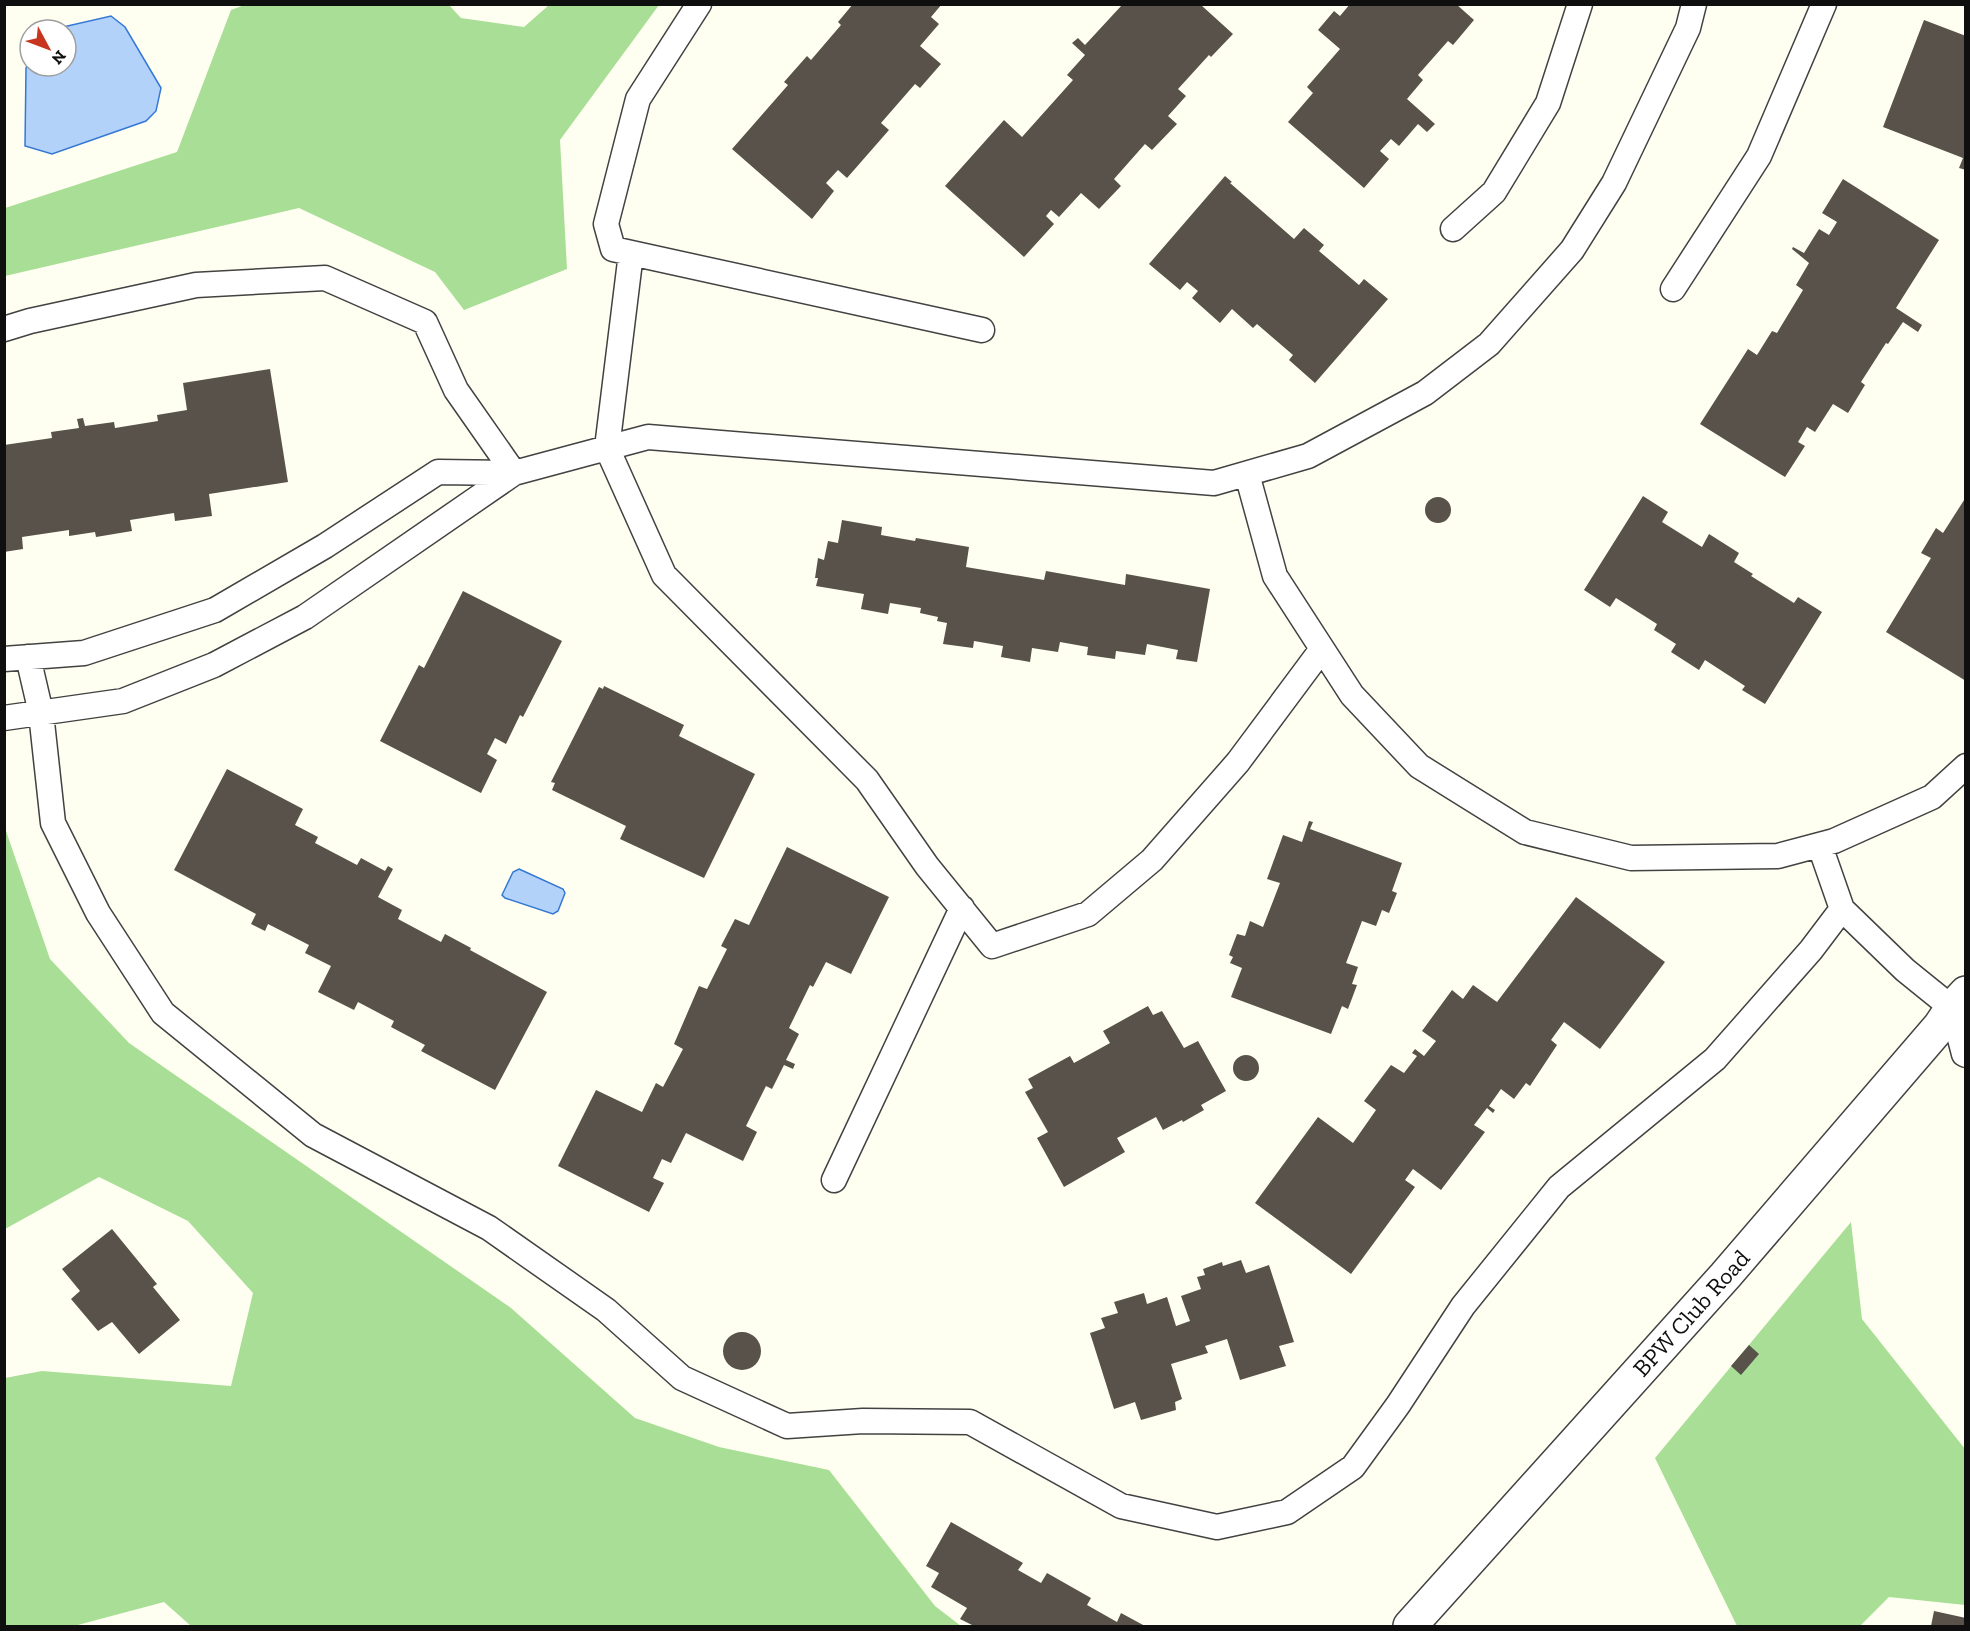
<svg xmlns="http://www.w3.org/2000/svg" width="1970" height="1631" viewBox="0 0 1970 1631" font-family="'Zilla Slab',serif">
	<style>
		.forest { fill: #a9de96 }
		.water { fill: #b2d2f9; stroke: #3578d4; stroke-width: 1.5 }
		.building { fill: #58524a }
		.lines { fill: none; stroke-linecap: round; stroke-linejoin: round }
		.service-casing { stroke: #424242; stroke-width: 27 }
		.minor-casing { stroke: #424242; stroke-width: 36 }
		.service { stroke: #fff; stroke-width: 24 }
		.minor { stroke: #fff; stroke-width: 33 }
		.labels { text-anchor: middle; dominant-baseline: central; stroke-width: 6; stroke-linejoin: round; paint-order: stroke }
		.street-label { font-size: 24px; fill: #0f0f0f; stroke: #fff }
	</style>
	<rect width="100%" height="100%" fill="#fffff1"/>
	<path class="forest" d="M 247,4 L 449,5 L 461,18 L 524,27 L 549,5 L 659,5 L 560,140 L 567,269 L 464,310 L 435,272 L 299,208 L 5,276 L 5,208 L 177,152 L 231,10 Z
		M 5,828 L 50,959 L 129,1043 L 511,1308 L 635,1418 L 719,1447 L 829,1470 L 935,1606 L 961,1626 L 191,1626 L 164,1602 L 74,1626 L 5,1626 L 5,1378 L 42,1371 L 231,1386 L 253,1293 L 188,1221 L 99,1177 L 5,1229 Z
		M 1851,1222 L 1862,1319 L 1965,1449 L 1965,1605 L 1889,1597 L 1860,1626 L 1737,1626 L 1655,1458 Z"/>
	<path class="water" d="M 111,16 L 125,27 L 161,88 L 156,111 L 146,121 L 52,154 L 25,146 L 26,68 L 30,61 L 30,66 L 66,66 L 66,30 L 50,30 Z
		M 519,869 L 563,889 L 565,893 L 558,911 L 553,914 L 505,898 L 502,895 L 513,872 Z"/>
	<path class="building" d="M 853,4 L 942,4 L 931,17 L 939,24 L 920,46 L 941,64 L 920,88 L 915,84 L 881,123 L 889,130 L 847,178 L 838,170 L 826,183 L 834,191 L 812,219 L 732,149 L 788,85 L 784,82 L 807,56 L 811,60 L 841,25 L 838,22 Z
		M 1350,4 L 1456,4 L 1474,20 L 1453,45 L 1448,41 L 1418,75 L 1423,80 L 1407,99 L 1435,124 L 1427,132 L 1418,124 L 1399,146 L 1391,139 L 1380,151 L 1389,159 L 1364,188 L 1288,122 L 1313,93 L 1307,87 L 1340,49 L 1318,30 L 1334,11 L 1340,16 Z
		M 1122,5 L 1201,5 L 1233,34 L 1211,57 L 1209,55 L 1178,89 L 1186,96 L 1168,116 L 1177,124 L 1152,150 L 1145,144 L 1114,179 L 1121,186 L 1099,209 L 1081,193 L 1059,217 L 1051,210 L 1046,216 L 1054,224 L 1024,257 L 945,186 L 1004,120 L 1022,137 L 1073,80 L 1067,75 L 1085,55 L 1072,43 L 1078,38 L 1085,45 Z
		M 1924,20 L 1966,36 L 1966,170 L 1959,168 L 1963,158 L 1883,127 Z
		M 1225,176 L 1232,182 L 1230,183 L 1294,239 L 1304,228 L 1324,245 L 1319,251 L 1359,285 L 1364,279 L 1388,299 L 1315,383 L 1289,360 L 1293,355 L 1257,324 L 1253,328 L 1232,309 L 1220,323 L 1192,298 L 1198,291 L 1187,282 L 1180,290 L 1149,264 Z
		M 1843,179 L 1939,240 L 1896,308 L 1922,325 L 1918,332 L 1903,322 L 1888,344 L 1886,343 L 1861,382 L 1865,385 L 1848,413 L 1833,404 L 1815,432 L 1807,427 L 1798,442 L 1805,446 L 1785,477 L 1700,424 L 1748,349 L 1757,355 L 1772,331 L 1777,333 L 1803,290 L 1796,285 L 1809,263 L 1792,249 L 1793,247 L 1804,253 L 1819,229 L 1829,235 L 1837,222 L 1822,213 Z
		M 270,369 L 288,482 L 209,494 L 212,516 L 175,521 L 174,513 L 130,520 L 132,531 L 96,537 L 95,532 L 69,536 L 69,530 L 22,537 L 23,549 L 4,552 L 4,445 L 52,438 L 51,432 L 79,428 L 77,419 L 83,418 L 85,426 L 114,422 L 115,428 L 158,421 L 157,415 L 187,410 L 183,383 Z
		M 1643,496 L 1668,512 L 1662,522 L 1702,547 L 1709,534 L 1739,553 L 1734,562 L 1753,574 L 1751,576 L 1794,603 L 1798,597 L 1822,612 L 1765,704 L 1742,690 L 1745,686 L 1705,660 L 1699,670 L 1671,652 L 1676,644 L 1654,630 L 1657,624 L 1616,598 L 1610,607 L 1584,590 Z
		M 1966,497 L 1966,681 L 1886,632 L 1931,558 L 1921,553 L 1936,528 L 1943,533 Z
		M1425 510a13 13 0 1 1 26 0a13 13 0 1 1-26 0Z
		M 842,520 L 882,527 L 881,535 L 915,541 L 916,538 L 969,547 L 966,567 L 1044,580 L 1046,571 L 1125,585 L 1126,574 L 1210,589 L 1197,662 L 1176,659 L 1178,650 L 1147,644 L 1145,655 L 1116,651 L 1115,659 L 1087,655 L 1088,647 L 1060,642 L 1058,652 L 1032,648 L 1030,662 L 1001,657 L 1003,646 L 974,641 L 973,648 L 943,644 L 947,623 L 937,621 L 938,617 L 920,613 L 921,608 L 890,603 L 888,614 L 861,609 L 864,594 L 816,586 L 818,578 L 815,578 L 818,558 L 824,560 L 828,541 L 838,543 Z
		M 463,591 L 562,641 L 523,717 L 520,715 L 506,744 L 495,738 L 487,754 L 497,760 L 481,793 L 380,741 L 419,665 L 424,668 Z
		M 604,686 L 684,725 L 679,736 L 755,774 L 704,878 L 620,839 L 626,826 L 552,790 L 555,783 L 551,782 L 599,687 L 603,689 Z
		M 227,769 L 303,809 L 295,825 L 318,837 L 315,843 L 357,865 L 361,858 L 385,871 L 388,866 L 393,869 L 378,897 L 402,910 L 398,919 L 441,942 L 445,934 L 471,948 L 470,950 L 547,992 L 495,1090 L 421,1051 L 425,1045 L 391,1027 L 394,1021 L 358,1002 L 354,1010 L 318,992 L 331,966 L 305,953 L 309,945 L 268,924 L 265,931 L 251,924 L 256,914 L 174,870 Z
		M 1309,821 L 1313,822 L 1310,829 L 1402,863 L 1392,891 L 1397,893 L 1389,913 L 1382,910 L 1376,926 L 1362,921 L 1346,963 L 1358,967 L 1352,984 L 1357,985 L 1348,1009 L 1342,1006 L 1331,1034 L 1231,997 L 1242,968 L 1230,963 L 1233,957 L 1229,955 L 1237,934 L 1245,936 L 1250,921 L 1263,927 L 1280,883 L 1267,879 L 1283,835 L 1302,842 Z
		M 787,847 L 889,897 L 851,974 L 826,962 L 813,987 L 810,985 L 789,1028 L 799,1034 L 786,1060 L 795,1064 L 793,1069 L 784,1065 L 772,1089 L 766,1086 L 746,1126 L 757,1132 L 743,1161 L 686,1133 L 671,1163 L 662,1159 L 653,1178 L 664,1183 L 649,1212 L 558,1166 L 596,1090 L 642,1112 L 656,1083 L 663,1087 L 683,1049 L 674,1044 L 699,986 L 707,989 L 727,949 L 721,946 L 735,919 L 749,925 Z
		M 1576,897 L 1665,962 L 1600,1049 L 1564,1022 L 1551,1040 L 1557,1045 L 1530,1086 L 1526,1083 L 1514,1099 L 1501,1089 L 1489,1106 L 1495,1110 L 1493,1113 L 1487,1108 L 1474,1125 L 1485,1132 L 1441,1190 L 1413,1169 L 1405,1180 L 1415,1187 L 1351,1274 L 1255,1203 L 1318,1117 L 1353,1143 L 1376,1110 L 1364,1101 L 1391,1065 L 1404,1073 L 1417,1056 L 1412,1053 L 1415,1049 L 1424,1056 L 1436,1041 L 1422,1031 L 1452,990 L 1463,999 L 1473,985 L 1497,1002 Z
		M 1148,1006 L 1153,1015 L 1162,1011 L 1184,1048 L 1198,1041 L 1226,1091 L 1201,1105 L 1204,1110 L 1183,1122 L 1182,1120 L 1163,1130 L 1156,1117 L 1117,1138 L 1125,1152 L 1064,1187 L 1037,1138 L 1048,1132 L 1025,1092 L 1033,1088 L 1028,1079 L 1070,1056 L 1074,1063 L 1110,1043 L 1103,1031 Z
		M1233 1068a13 13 0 1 1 26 0a13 13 0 1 1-26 0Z
		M 112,1229 L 157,1284 L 153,1287 L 180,1320 L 139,1354 L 112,1322 L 98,1331 L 71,1299 L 80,1291 L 62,1269 Z
		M 1241,1260 L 1246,1273 L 1269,1265 L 1294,1342 L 1279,1346 L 1286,1366 L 1240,1380 L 1227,1339 L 1205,1346 L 1208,1353 L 1171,1364 L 1182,1399 L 1175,1402 L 1176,1410 L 1141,1420 L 1135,1402 L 1114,1409 L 1090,1333 L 1105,1328 L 1101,1318 L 1118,1313 L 1114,1302 L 1144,1293 L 1147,1304 L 1167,1297 L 1176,1326 L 1190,1321 L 1181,1296 L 1201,1289 L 1197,1277 L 1205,1275 L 1203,1269 L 1222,1262 L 1223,1266 Z
		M723 1351a19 19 0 1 1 38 0a19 19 0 1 1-38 0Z
		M 1749,1345 L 1759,1354 L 1741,1375 L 1731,1366 Z
		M 951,1522 L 1023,1563 L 1018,1570 L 1041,1583 L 1047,1573 L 1091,1598 L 1087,1605 L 1117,1622 L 1121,1613 L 1145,1626 L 974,1626 L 960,1619 L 967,1608 L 931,1587 L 939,1573 L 926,1566 Z
		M 1934,1611 L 1966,1618 L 1966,1626 L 1931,1626 Z"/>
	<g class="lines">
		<g class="service-casing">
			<path id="service" d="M 699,4 L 638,99 L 606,224 L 613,249 L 982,330
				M 1453,229 L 1494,192 L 1548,103 L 1580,4
				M 631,253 L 607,448 L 664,575 L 867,780 L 927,866 L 992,946 L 1088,914 L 1152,860 L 1238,762 L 1322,649
				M 1673,289 L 1759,156 L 1824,4
				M 4,329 L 30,321 L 196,285 L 325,278 L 425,322 L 456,390 L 514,473
				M 1247,474 L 1275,576 L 1352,695 L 1419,766 L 1525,832 L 1631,858 L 1778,856 L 1834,841 L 1932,797 L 1966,766
				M 28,657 L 41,713 L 53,823 L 98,913 L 163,1013 L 313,1135 L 489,1228 L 606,1310 L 682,1378 L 787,1426 L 863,1421 L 970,1422 L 1121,1506 L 1217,1527 L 1287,1512 L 1353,1467 L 1398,1405 L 1463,1306 L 1559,1187 L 1715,1059 L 1811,950 L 1842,909
				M 4,659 L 84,653 L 215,610 L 325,546 L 438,472 L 514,473 L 648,437 L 1214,483 L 1308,456 L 1425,393 L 1489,344 L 1572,250 L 1614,183 L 1688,28 L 1694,4
				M 4,718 L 123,701 L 214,665 L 305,617 L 514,473
				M 1820,846 L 1842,909 L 1905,970 L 1952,1008 L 1966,1009
				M 1952,1008 L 1964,1054 L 1966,1055
				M 834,1180 L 962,908"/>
		</g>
		<g class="minor-casing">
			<path id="minor" d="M 1410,1626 L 1725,1276 L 1940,1026 L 1952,1008 L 1966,993"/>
		</g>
		<use href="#service" class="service"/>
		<use href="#minor" class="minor"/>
	</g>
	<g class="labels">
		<g class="street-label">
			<text transform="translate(1691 1313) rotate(-48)">BPW Club Road</text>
		</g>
	</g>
	<rect width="1970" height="1631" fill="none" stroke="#0f0f0f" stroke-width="12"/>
	<g transform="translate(48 48) rotate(131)"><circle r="28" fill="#ffffff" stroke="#9f9f9f" stroke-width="1.5"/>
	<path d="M0-4.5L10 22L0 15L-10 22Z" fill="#c7351f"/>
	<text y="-9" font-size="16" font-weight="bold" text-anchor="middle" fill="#0f0f0f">N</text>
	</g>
</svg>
